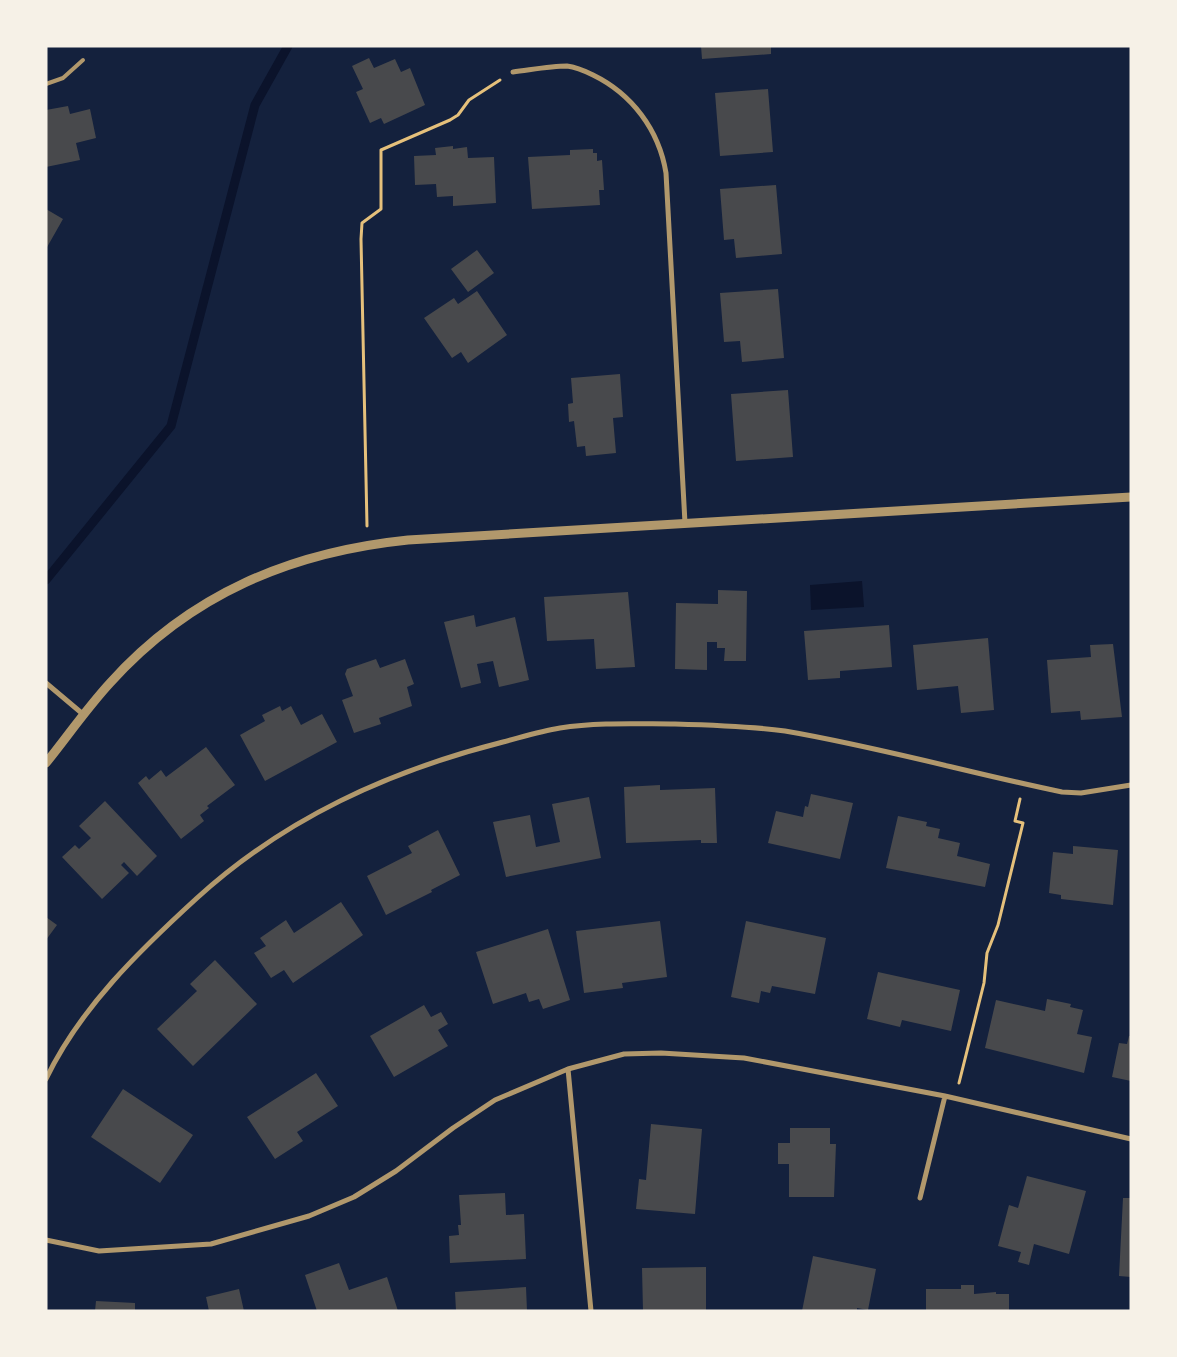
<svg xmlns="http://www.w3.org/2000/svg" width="1177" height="1357" viewBox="0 0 1177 1357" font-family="'PT Sans',sans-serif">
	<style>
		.water { fill: #0b132b }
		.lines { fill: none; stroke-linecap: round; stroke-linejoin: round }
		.stream { stroke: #0b132b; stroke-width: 9 }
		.building { fill: #48494c }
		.path { stroke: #e5c07b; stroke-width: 3 }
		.service { stroke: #b1986c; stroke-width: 4 }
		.minor { stroke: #b1986c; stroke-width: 5 }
		.tertiary { stroke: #b1986c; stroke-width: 9 }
	</style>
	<rect width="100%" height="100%" fill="#14213d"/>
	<path class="water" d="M 862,581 L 864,607 L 811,610 L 810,585 Z"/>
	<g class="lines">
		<path class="stream" d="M 46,580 L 171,426 L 255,105 L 288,46"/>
	</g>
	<path class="building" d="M 701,46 L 771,46 L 771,54 L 702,59 Z
		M 369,58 L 374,68 L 395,59 L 401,72 L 410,68 L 425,105 L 384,124 L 381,118 L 370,123 L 356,92 L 363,89 L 352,66 Z
		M 768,89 L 773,152 L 720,156 L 715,93 Z
		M 68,106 L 70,114 L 90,109 L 96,138 L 76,143 L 80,160 L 46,167 L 46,110 Z
		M 453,146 L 453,149 L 467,147 L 468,158 L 494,157 L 496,203 L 453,206 L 453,196 L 437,197 L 436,184 L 415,185 L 414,156 L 436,155 L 435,148 Z
		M 593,149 L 593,153 L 597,153 L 597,161 L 602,160 L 604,190 L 599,190 L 600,205 L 532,209 L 528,157 L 570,155 L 570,150 Z
		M 776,185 L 782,254 L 736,258 L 734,239 L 724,240 L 720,189 Z
		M 46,209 L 63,219 L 46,249 Z
		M 477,250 L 494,273 L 468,292 L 451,269 Z
		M 778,289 L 784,358 L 742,362 L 740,341 L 724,342 L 720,293 Z
		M 477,291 L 507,335 L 468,363 L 461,352 L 452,358 L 424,318 L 454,298 L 458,304 Z
		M 620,374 L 623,417 L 613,418 L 616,453 L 586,456 L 585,446 L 577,447 L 574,421 L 569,422 L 568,404 L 573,403 L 571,378 Z
		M 788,390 L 793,457 L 736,461 L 731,394 Z
		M 718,590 L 747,591 L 746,661 L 724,661 L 725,648 L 717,648 L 717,642 L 707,642 L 707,670 L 675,669 L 676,603 L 718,604 Z
		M 628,592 L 635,667 L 596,669 L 594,639 L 547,641 L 544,597 Z
		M 474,615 L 476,627 L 515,617 L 529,680 L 499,687 L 493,661 L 477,664 L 481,683 L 461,688 L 444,622 Z
		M 889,625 L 892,667 L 840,671 L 840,678 L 808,680 L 804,631 Z
		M 988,638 L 994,710 L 961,713 L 958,686 L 917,690 L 913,645 Z
		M 1113,644 L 1122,717 L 1081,720 L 1080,711 L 1051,713 L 1047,660 L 1091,657 L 1090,645 Z
		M 376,659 L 380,668 L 405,659 L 414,684 L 407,687 L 412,706 L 379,718 L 381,724 L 354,733 L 342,700 L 353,696 L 345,674 L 347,669 Z
		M 280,706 L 282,711 L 291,706 L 301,725 L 322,714 L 337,742 L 265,781 L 240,735 L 265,721 L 262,715 Z
		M 206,747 L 235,785 L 207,806 L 209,808 L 200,815 L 204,821 L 181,839 L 138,783 L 146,776 L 149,780 L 161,770 L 166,777 Z
		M 660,785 L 660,790 L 715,788 L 717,843 L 701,843 L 701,840 L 626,843 L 624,787 Z
		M 811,794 L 853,803 L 840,859 L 768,843 L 776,811 L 803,817 L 805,806 L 808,807 Z
		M 589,797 L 601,858 L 506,877 L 493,822 L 530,815 L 536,847 L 560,842 L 552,804 Z
		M 105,801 L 157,856 L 137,876 L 124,862 L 121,865 L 129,873 L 102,899 L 62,857 L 75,845 L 79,849 L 91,838 L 79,826 Z
		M 898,816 L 927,822 L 926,826 L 940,829 L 938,838 L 960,843 L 957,856 L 990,864 L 985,887 L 886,868 Z
		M 438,830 L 460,875 L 431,890 L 432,892 L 386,915 L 367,876 L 412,853 L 408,846 Z
		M 1073,846 L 1118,850 L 1113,905 L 1061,899 L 1061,895 L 1049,893 L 1053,852 L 1073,854 Z
		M 341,902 L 363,935 L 293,983 L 284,970 L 271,978 L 254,953 L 266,946 L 260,938 L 286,920 L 294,933 Z
		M 46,917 L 57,925 L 46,940 Z
		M 660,921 L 667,977 L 622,983 L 623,988 L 584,993 L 576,931 Z
		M 746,921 L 826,938 L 815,994 L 772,986 L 770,993 L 761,991 L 759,1003 L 731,997 Z
		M 548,929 L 570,1000 L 543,1009 L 539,999 L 529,1002 L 526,993 L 493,1004 L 476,952 Z
		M 215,960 L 257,1004 L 193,1066 L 157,1029 L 197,991 L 190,984 Z
		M 878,972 L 960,990 L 951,1031 L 902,1020 L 900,1027 L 867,1019 Z
		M 1047,999 L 1071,1004 L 1070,1007 L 1083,1010 L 1077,1034 L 1092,1037 L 1084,1073 L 985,1048 L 996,1000 L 1045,1011 Z
		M 424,1005 L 431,1017 L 441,1012 L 448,1024 L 438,1030 L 448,1046 L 394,1077 L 370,1036 Z
		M 1129,1036 L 1131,1036 L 1131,1081 L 1112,1077 L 1119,1043 L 1127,1044 Z
		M 316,1073 L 338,1106 L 297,1132 L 303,1141 L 275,1159 L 247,1117 Z
		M 123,1089 L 193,1135 L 160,1183 L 91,1137 Z
		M 651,1124 L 702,1129 L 695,1214 L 636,1209 L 639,1179 L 646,1180 Z
		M 790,1128 L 830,1128 L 830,1144 L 836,1144 L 834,1197 L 789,1197 L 789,1164 L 778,1164 L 778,1143 L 790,1143 Z
		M 1027,1176 L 1086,1191 L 1069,1254 L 1034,1244 L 1029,1265 L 1018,1262 L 1021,1252 L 998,1246 L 1009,1205 L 1018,1208 Z
		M 505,1193 L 506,1215 L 524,1214 L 526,1259 L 450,1263 L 449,1236 L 459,1235 L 458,1225 L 461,1225 L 459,1195 Z
		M 1123,1198 L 1131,1198 L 1131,1277 L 1119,1276 Z
		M 813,1256 L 876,1269 L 868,1310 L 857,1308 L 857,1311 L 802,1311 Z
		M 339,1263 L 349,1290 L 387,1277 L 398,1311 L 317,1311 L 305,1275 Z
		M 706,1267 L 706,1311 L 643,1311 L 642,1268 Z
		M 961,1285 L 974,1285 L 974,1294 L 996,1292 L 996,1294 L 1009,1294 L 1009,1311 L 926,1311 L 926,1289 L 961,1289 Z
		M 526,1287 L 527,1311 L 456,1311 L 455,1292 Z
		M 239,1289 L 244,1311 L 209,1311 L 206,1297 Z
		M 96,1301 L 135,1303 L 135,1311 L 95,1311 Z"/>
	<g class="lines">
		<path class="path" d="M 367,526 L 361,239 L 362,223 L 381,209 L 381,150 L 450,120 L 458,115 L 469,100 L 500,80
			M 959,1083 L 984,983 L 987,953 L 998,925 L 1023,823 L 1015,821 L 1020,799"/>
		<path class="service" d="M 46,84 L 63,78 L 83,60"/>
		<path class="minor" d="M 513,72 C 530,70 550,66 567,66 C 576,67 585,71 593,75 C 632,94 659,130 666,173 L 685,523
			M 46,683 L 84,715
			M 568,1069 L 591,1311
			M 46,1079 C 80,1008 139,951 197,898 C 285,818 389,771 503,742 C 522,737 541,731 560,728 C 597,722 638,724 675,724 C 712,725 749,726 785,731 C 879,747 970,773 1062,792 L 1081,793 L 1131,785
			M 920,1198 L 945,1096
			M 46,1240 L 99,1251 L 211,1244 L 309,1216 L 354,1197 L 396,1171 L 453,1128 L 495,1100 L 568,1069 L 624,1054 L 661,1053 L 744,1058 L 945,1096 L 1131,1139"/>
		<path class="tertiary" d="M 46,763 C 67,737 87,708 110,683 C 190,594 291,552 408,540 L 1131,497"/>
	</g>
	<rect width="1177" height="1357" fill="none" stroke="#f6f1e7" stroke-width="95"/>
</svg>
